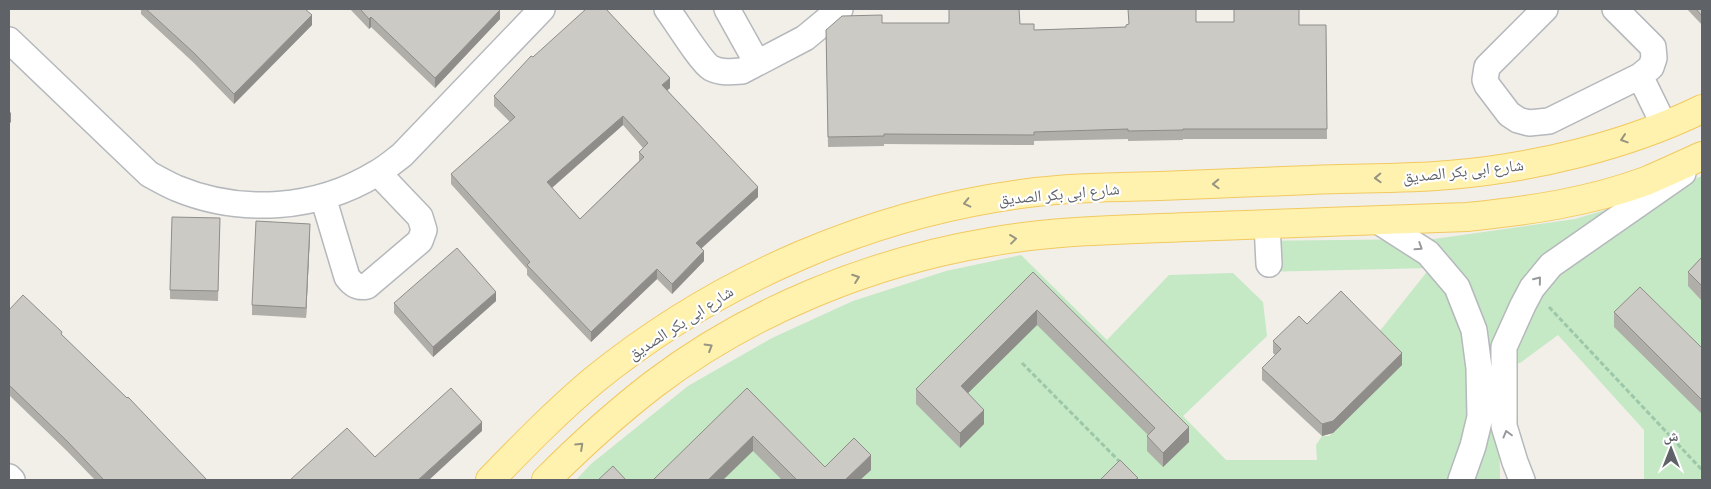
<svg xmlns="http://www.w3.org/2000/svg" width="1711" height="489" viewBox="0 0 1711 489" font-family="'Exo 2','Noto Naskh Arabic',sans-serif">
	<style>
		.green { fill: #c5e8c5 }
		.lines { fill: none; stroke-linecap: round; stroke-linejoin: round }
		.minor-casing { stroke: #b5b8bc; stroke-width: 28 }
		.major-casing { stroke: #f2c960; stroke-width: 30 }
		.path { stroke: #9cc7a9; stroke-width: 3; stroke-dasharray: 5 2.5; stroke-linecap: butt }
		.minor { stroke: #fff; stroke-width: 25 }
		.major { stroke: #fff2af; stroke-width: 28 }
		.wall { fill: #afaea9; fill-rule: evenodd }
		.shaded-wall { fill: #8f8d8a }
		.building { fill: #cccac5; stroke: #8f8d8a; fill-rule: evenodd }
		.oneway { stroke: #979581 }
		.oneway2 { stroke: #979a9d }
		.labels { text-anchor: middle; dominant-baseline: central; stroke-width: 4.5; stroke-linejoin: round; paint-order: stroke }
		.street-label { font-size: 16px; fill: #5f6368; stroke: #fff }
	</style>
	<rect width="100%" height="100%" fill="#f1efe8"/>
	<path class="green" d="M 1702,176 L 1702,480 L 1644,480 L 1644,430 L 1558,335 L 1520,363 L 1498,364 L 1500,480 L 576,480 L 591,464 L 688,386 L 772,338 L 853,301 L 946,271 L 1021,255 L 1107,340 L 1169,275 L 1233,273 L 1263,302 L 1267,336 L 1183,416 L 1226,460 L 1317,460 L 1316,445 L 1322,436 L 1329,436 L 1333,433 L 1375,337 L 1430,268 L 1259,272 L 1258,241 L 1434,239 L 1575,219 L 1656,195 Z"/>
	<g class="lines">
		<g class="minor-casing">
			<path id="minor" d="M 667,9 C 676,21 701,62 711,68 C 721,73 731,72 742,71 L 805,38 L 840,9
				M 727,9 L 757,63
				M 1545,9 L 1487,67 L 1485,80 L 1487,85 L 1509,114 L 1518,120 L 1529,123 L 1549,121 L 1640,76 L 1651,67 L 1654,58 L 1653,47 L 1615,9
				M 9,40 L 149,174 C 158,179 167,184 176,188 C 241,215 317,210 377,173 C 386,168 394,161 402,155 L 542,9
				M 1640,76 L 1664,125
				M 323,197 L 347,277 C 353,285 358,288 367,286 L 420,241 L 424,230 L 420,217 L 378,173
				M 1378,221 L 1428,253 L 1457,287 L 1474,330 L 1479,368 L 1480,417 L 1473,446 L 1461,480
				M 1267,224 L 1269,264
				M 9,477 L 12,480
				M 1522,480 L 1515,462 L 1504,426 L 1504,347 L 1523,305 L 1532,288 L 1551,265 L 1683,173"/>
		</g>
		<g class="major-casing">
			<path id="major" d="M 490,480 C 523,446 557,411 594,380 C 720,278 875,211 1036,192 C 1077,187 1119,187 1160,186 C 1211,184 1261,182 1311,180 C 1357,178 1403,179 1449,175 C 1533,168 1626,146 1702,109
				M 546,480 C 580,446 615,414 654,384 C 750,311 871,262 990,242 C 1056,230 1122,230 1189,227 C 1281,224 1374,221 1467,217 C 1528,211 1589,202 1646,181 C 1665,173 1684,164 1702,156"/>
		</g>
		<path class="path" d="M 1549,307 L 1702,470
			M 1022,363 L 1122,464"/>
		<use href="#minor" class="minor"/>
		<use href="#major" class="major"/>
	</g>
	<path class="wall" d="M 141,9 L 305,9 L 312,25 L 234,104 L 194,63 L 141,14 Z
		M 350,9 L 499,9 L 500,19 L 435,88 L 371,27 L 369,29 Z
		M 1687,9 L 1702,9 L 1702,25 Z
		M 1196,22 L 1299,25 L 1326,25 L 1327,139 L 1183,139 L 1183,140 L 1128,141 L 1128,139 L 1034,141 L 1034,145 L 884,144 L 884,146 L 828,147 L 826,30 L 882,23 L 949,23 L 1020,24 L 1034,30 L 1126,27 Z
		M 533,57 L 670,88 L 667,90 L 758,197 L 701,249 L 704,261 L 672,294 L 657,279 L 591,342 L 527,275 L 527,269 L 451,184 L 451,174 L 510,122 L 494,106 L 494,96 ZM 623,125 L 643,148 L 639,152 L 639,161 L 580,219 L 552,188 Z
		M 220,218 L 218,301 L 170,299 L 170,290 Z
		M 310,234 L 306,318 L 252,315 L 252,305 Z
		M 1702,257 L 1702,301 L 1688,286 L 1688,272 Z
		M 1033,272 L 1189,442 L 1163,467 L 1147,451 L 1147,436 L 1148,435 L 1037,325 L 968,393 L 984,424 L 960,448 L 916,404 L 916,389 Z
		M 496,301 L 433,357 L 394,313 L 394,303 Z
		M 9,310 L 62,336 L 207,480 L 95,480 L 67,451 L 9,395 Z
		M 1614,312 L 1702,348 L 1702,414 L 1614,327 Z
		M 1307,324 L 1402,365 L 1333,433 L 1322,436 L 1262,380 L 1262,368 L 1275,355 L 1273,353 L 1273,341 Z
		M 747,388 L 825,467 L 871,470 L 860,480 L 782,480 L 753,451 Z"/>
	<path class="shaded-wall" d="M 500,10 L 500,19 L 435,88 L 435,78 Z
		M 312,15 L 312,25 L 234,104 L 234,94 Z
		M 371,17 L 371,27 L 369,29 L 369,19 Z
		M 670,78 L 670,88 L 662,95 L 662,85 Z
		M 11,112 L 11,122 L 9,124 L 9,114 Z
		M 623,116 L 623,125 L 547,192 L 547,182 Z
		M 758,187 L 758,197 L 696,253 L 696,243 Z
		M 310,224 L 310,234 L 306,318 L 306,308 Z
		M 704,251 L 704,261 L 672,294 L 672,284 Z
		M 657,269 L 657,279 L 591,342 L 591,332 Z
		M 496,292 L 496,301 L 433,357 L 433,347 Z
		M 1037,310 L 1037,325 L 961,400 L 961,386 Z
		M 1402,353 L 1402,365 L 1333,433 L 1322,436 L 1322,424 Z
		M 984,410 L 984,424 L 960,448 L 960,433 Z
		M 482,422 L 482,431 L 429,480 L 418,480 Z
		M 1189,427 L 1189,442 L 1163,467 L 1163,453 Z
		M 753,436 L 753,451 L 723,480 L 708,480 Z
		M 871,455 L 871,470 L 860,480 L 845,480 Z"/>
	<path class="building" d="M 146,9 L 305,9 L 312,15 L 234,94 L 194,53 Z
		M 360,9 L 499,9 L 500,10 L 435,78 L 371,17 L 369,19 Z
		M 586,9 L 606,9 L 670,78 L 662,85 L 758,187 L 696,243 L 704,251 L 672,284 L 657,269 L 591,332 L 527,265 L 530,262 L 451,174 L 515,117 L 494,96 L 531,56 L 533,57 ZM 623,116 L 648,143 L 639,152 L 644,157 L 580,219 L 547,182 Z
		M 949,9 L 1019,9 L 1020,24 L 1034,24 L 1034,30 L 1126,27 L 1126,25 L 1129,24 L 1128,9 L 1196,9 L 1196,22 L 1234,22 L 1234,9 L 1299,9 L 1299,25 L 1326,25 L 1327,129 L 1183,129 L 1183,130 L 1128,131 L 1128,129 L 1034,132 L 1034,135 L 884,134 L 884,136 L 828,137 L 826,30 L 842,16 L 882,15 L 882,23 L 949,23 Z
		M 1696,9 L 1702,9 L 1702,16 Z
		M 172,217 L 220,218 L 218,291 L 170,290 Z
		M 256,221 L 310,224 L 306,308 L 252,305 Z
		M 457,248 L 496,292 L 433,347 L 394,303 Z
		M 1702,257 L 1702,286 L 1688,272 Z
		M 1033,272 L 1189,427 L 1163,453 L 1147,436 L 1155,428 L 1037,310 L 961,386 L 984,410 L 960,433 L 916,389 Z
		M 1640,287 L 1702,348 L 1702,400 L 1614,312 Z
		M 1341,291 L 1402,353 L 1333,421 L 1322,424 L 1262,368 L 1281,349 L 1273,341 L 1299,316 L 1307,324 Z
		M 23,295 L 62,332 L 61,334 L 127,398 L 128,397 L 207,480 L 104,480 L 67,441 L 9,385 L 9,310 Z
		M 451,388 L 482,422 L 418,480 L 290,480 L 347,428 L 375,457 Z
		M 747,388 L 825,467 L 854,438 L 871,455 L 845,480 L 797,480 L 753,436 L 708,480 L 653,480 Z
		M 1120,460 L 1138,478 L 1135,480 L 1100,480 Z
		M 613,466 L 626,480 L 598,480 Z"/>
	<defs><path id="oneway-chevron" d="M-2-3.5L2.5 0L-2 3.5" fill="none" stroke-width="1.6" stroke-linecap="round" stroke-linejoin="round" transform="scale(1.25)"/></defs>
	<g class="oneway">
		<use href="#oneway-chevron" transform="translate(1624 139) rotate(162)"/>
		<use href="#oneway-chevron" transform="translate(1378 178) rotate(178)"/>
		<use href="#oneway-chevron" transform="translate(1216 184) rotate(178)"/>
		<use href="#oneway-chevron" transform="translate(967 203) rotate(167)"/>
		<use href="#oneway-chevron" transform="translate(1013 239) rotate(-7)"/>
		<use href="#oneway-chevron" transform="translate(856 278) rotate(-20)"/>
		<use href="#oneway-chevron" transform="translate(709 347) rotate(-31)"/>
		<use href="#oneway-chevron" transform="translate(580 446) rotate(-43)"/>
	</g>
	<g class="oneway2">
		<use href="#oneway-chevron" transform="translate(1419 247) rotate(33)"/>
		<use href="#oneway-chevron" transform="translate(1538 280) rotate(-51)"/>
		<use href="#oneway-chevron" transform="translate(1507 434) rotate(-105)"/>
	</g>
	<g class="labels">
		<g class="street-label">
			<text transform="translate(1463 170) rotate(-6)">شارع ابى بكر الصديق</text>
			<text transform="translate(1059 193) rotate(-5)">شارع ابى بكر الصديق</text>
			<text transform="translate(680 322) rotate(-33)">شارع ابى بكر الصديق</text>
		</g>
	</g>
	<rect width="1711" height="489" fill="none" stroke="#5f6368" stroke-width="20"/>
	<g transform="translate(1671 449)" stroke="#ffffff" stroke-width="4" paint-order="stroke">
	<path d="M0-4L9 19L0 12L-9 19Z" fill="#5f6368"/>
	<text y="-8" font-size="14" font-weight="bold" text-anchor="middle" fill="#5f6368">ش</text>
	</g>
</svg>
